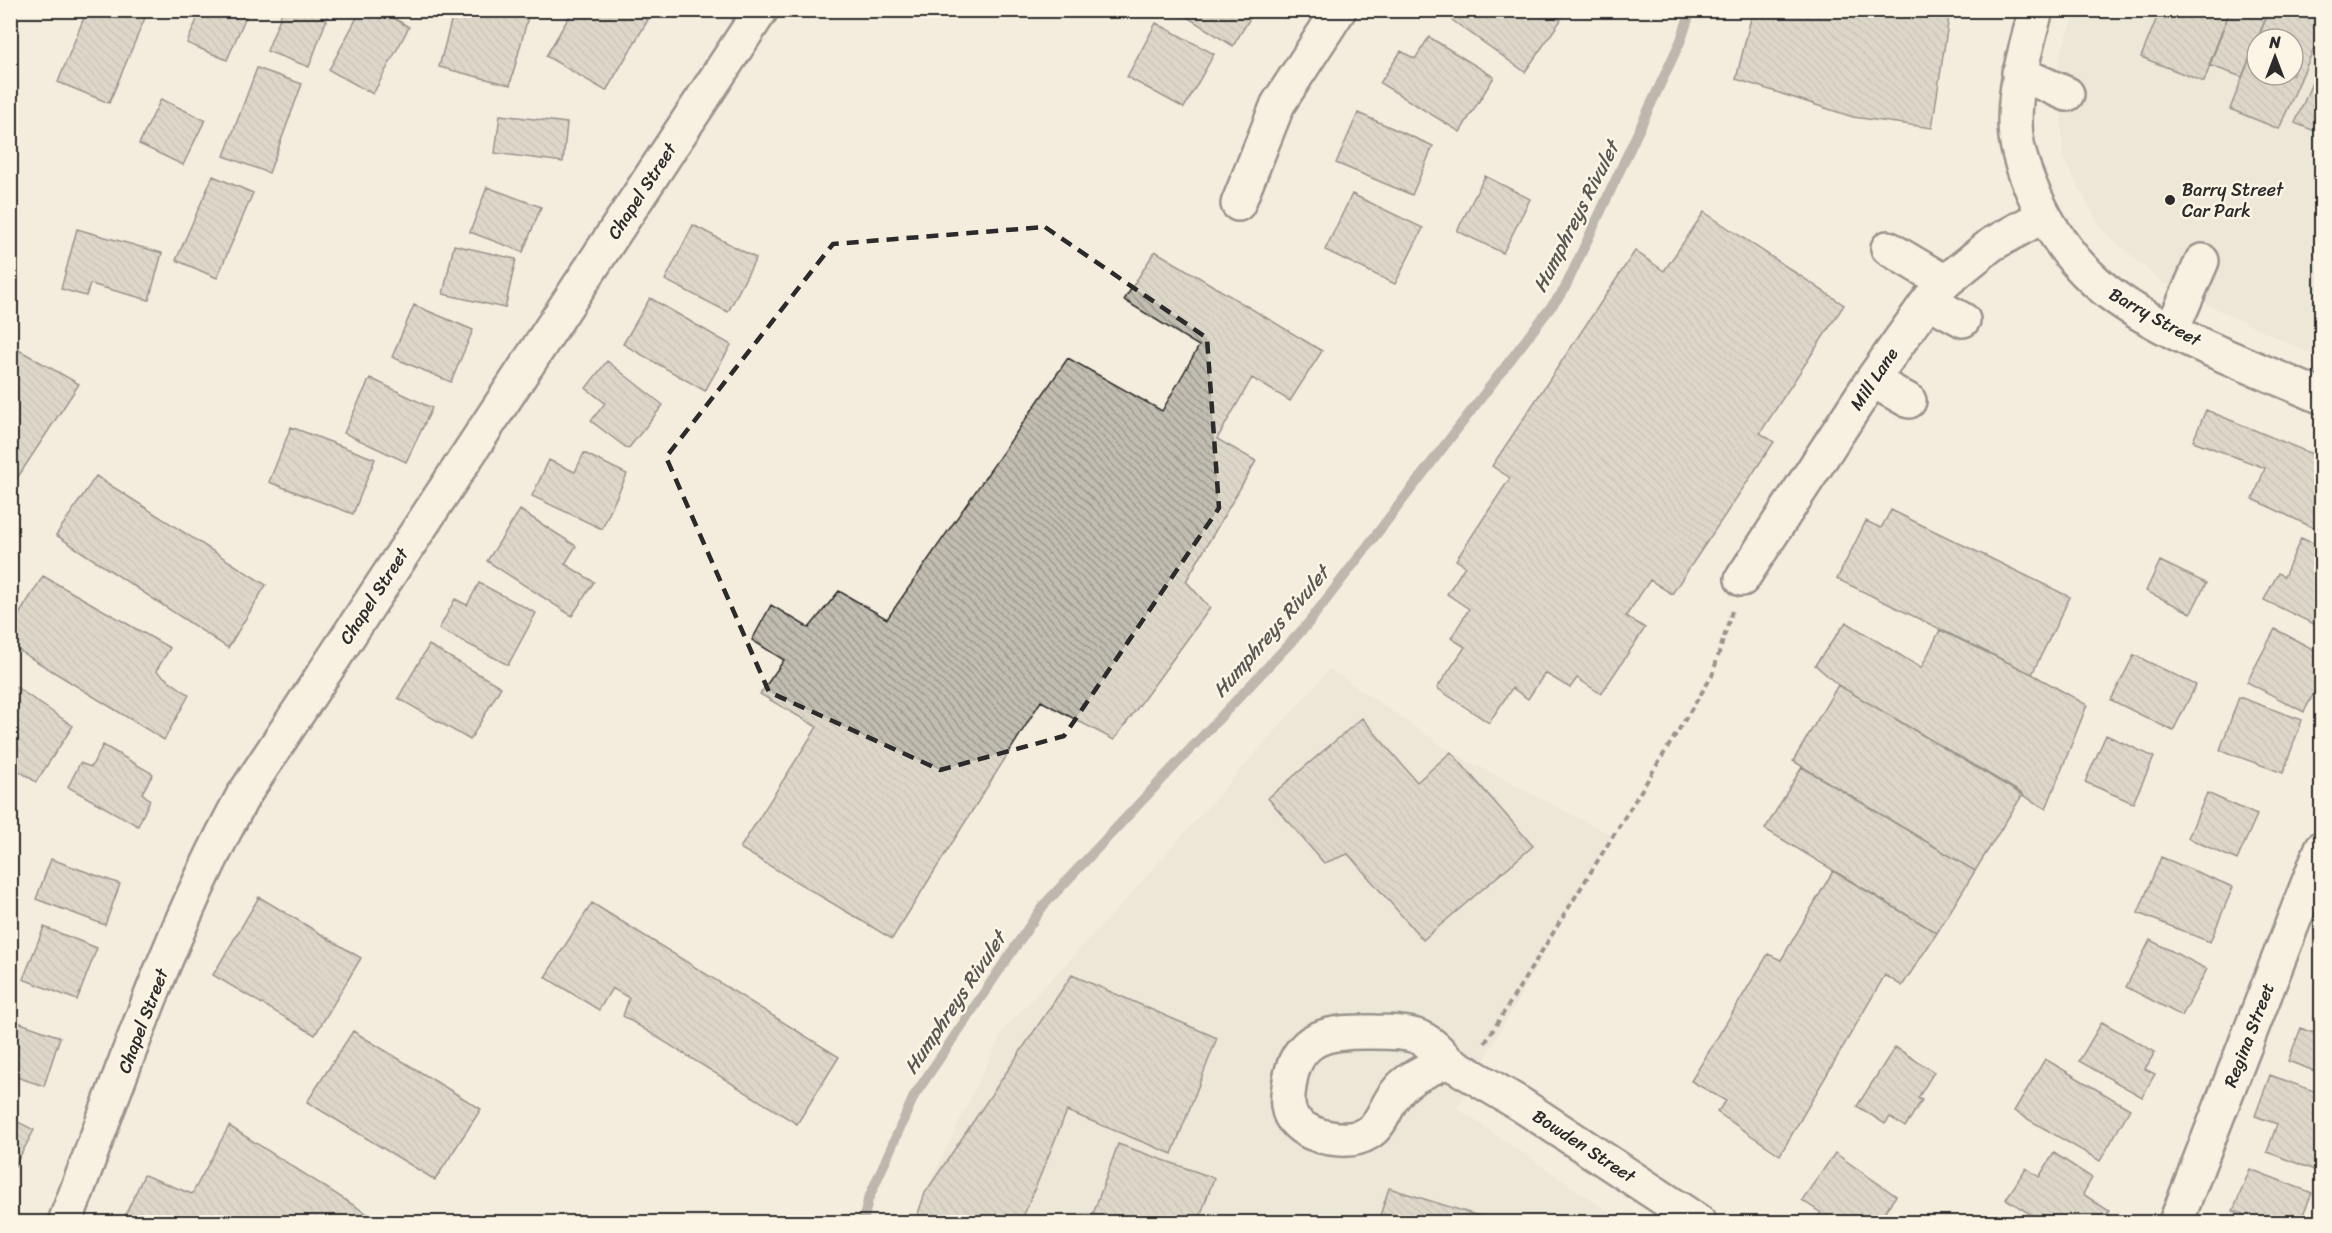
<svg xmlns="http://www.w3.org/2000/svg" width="2332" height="1233" viewBox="0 0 2332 1233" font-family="Sriracha,sans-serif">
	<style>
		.built { fill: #e5dfd0; fill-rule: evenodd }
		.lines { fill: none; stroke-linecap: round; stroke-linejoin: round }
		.stream { stroke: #7a7771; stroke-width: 10 }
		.building { fill: url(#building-back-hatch); stroke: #2b2b2b; stroke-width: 1.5 }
		.minor-casing { stroke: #2b2b2b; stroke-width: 38 }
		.path { stroke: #2b2b2b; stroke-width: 4; stroke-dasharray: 6 4.5; stroke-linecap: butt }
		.minor { stroke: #fcf5e5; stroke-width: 33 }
		.marked { fill: none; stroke: #2b2b2b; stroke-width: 4.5; stroke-dasharray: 12 8; stroke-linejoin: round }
		.poi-dot { fill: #2b2b2b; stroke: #fcf5e5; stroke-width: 2 }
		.labels { text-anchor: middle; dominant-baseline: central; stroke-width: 5; stroke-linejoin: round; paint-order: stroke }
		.poi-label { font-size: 18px; fill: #2b2b2b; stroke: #fcf5e5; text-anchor: start }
		.street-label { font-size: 18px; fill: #2b2b2b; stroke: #fcf5e5 }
		.water-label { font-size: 20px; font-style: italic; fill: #595754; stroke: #fcf5e5 }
	</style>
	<defs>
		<pattern id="building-back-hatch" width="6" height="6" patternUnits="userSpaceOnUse" patternTransform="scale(1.5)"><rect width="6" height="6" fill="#c2bdb1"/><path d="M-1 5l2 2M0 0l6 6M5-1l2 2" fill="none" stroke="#9e9a90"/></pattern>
	</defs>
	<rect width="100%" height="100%" fill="#f4edde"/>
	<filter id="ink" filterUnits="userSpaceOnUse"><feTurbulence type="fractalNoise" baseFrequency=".0167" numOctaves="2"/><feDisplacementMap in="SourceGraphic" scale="12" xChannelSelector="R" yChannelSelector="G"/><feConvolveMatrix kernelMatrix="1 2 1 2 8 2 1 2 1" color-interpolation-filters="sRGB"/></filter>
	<g filter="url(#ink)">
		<path class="built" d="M 2077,11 L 2321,11 L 2321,359 L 2163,283 L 2102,230 L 2063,158 L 2059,57 ZM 2257,39 L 2293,39 L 2293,75 L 2257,75 Z
			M 1330,669 L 1451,752 L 1611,835 L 1457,1108 L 1623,1222 L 915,1222 L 925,1193 L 1004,1029 L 1113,914 Z"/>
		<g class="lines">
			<path class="stream" d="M 863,1222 L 868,1200 L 914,1096 L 1043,906 L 1306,626 L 1564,290 L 1681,40 L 1691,10"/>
		</g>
		<path class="building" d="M 87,10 L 127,10 L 145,18 L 109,103 L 58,82 Z
			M 201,10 L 238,10 L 247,14 L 227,60 L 187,43 Z
			M 283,10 L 329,13 L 309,67 L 267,51 Z
			M 361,10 L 380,10 L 409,27 L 373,94 L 329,70 Z
			M 454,10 L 517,10 L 529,13 L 510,85 L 439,67 Z
			M 573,10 L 632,10 L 648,20 L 606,91 L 546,56 Z
			M 1176,10 L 1255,10 L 1233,46 Z
			M 1438,10 L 1547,10 L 1561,20 L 1525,72 Z
			M 1753,10 L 1950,10 L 1932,128 L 1853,117 L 1736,79 Z
			M 2160,10 L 2230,10 L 2204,82 L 2141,57 Z
			M 2230,10 L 2269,10 L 2242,77 L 2209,65 Z
			M 2269,10 L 2322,10 L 2322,30 L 2279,129 L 2230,109 L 2257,40 L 2257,75 L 2293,75 L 2293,39 L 2258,39 Z
			M 1156,23 L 1214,54 L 1184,108 L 1127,77 Z
			M 1429,37 L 1494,77 L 1460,132 L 1380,83 L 1401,51 L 1415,59 Z
			M 2322,59 L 2322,134 L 2295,123 Z
			M 257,68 L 302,84 L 269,173 L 224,156 Z
			M 161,99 L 205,120 L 183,165 L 139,144 Z
			M 1358,113 L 1433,146 L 1412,195 L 1336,163 Z
			M 500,115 L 567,123 L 563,162 L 495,153 Z
			M 213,176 L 253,193 L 217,278 L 176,260 Z
			M 1485,176 L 1530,199 L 1503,253 L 1457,231 Z
			M 487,187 L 541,207 L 523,252 L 470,232 Z
			M 1352,194 L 1423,228 L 1395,284 L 1325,250 Z
			M 1704,212 L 1844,305 L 1760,433 L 1774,442 L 1672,594 L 1650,580 L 1626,616 L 1645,628 L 1601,694 L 1577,678 L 1570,688 L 1545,673 L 1528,699 L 1512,688 L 1489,723 L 1437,688 L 1465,647 L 1451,638 L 1469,609 L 1447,594 L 1465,566 L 1456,560 L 1510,478 L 1492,466 L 1635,251 L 1664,271 Z
			M 693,225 L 756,258 L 728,312 L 665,280 Z
			M 77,229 L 162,253 L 149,300 L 90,284 L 86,296 L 61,289 Z
			M 454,245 L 516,259 L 505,308 L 443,294 Z
			M 1155,251 L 1322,351 L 1290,401 L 1252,378 L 1217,439 L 1256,461 L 1186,581 L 1210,608 L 1114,740 L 1041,701 L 892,939 L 740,848 L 817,727 L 760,694 L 784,660 L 752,640 L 771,605 L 809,628 L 839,591 L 887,619 L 1068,358 L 1162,411 L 1199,346 L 1124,300 Z
			M 650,298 L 731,345 L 705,391 L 623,344 Z
			M 414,305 L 473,330 L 451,382 L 392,357 Z
			M 10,345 L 79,384 L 10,489 Z
			M 607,361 L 663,405 L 628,449 L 591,421 L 605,403 L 586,388 Z
			M 370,378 L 432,408 L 406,462 L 344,433 Z
			M 2206,410 L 2322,458 L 2322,532 L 2253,499 L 2265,468 L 2193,441 Z
			M 291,427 L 375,459 L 353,514 L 269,482 Z
			M 584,453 L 627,474 L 602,529 L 532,496 L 549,460 L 575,472 Z
			M 96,476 L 266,585 L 228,648 L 56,535 Z
			M 520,510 L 576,546 L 565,564 L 594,582 L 572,616 L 487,561 Z
			M 1891,510 L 2070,597 L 2032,674 L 1837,579 L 1866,521 L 1881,528 Z
			M 2301,538 L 2322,547 L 2322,628 L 2264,600 L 2278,573 L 2284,577 Z
			M 2160,561 L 2206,583 L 2191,613 L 2146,591 Z
			M 43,576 L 170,648 L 156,671 L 189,695 L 164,740 L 10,645 L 10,629 Z
			M 479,583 L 536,613 L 508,665 L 439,629 L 455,599 L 467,605 Z
			M 1846,622 L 1921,668 L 1940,630 L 2032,674 L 2087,705 L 2046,809 L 1838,685 L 1815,665 Z
			M 2275,629 L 2322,654 L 2322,693 L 2315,691 L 2304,712 L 2247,682 Z
			M 429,645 L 501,687 L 470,740 L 398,698 Z
			M 2134,655 L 2196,685 L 2173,731 L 2111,700 Z
			M 10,683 L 73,726 L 36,782 L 10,765 Z
			M 1838,685 L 2023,794 L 1975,871 L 1793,761 Z
			M 2239,697 L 2302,720 L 2283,773 L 2220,750 Z
			M 1362,718 L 1417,782 L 1451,752 L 1533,846 L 1423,940 L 1348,854 L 1324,863 L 1268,798 Z
			M 2106,735 L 2154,757 L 2133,803 L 2085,782 Z
			M 103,745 L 153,774 L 142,793 L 150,800 L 138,826 L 68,787 L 80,763 L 91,767 Z
			M 1802,767 L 1975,871 L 1937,933 L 1765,829 Z
			M 2207,793 L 2257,815 L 2237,860 L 2188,838 Z
			M 2161,857 L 2233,887 L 2210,942 L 2138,913 Z
			M 51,859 L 120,884 L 105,925 L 36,899 Z
			M 1833,871 L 1937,933 L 1902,986 L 1885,975 L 1780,1155 L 1717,1112 L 1726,1101 L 1691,1081 L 1768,954 L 1781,960 Z
			M 259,897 L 361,958 L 315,1035 L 213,975 Z
			M 592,903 L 839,1057 L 797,1124 L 623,1016 L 629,998 L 612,988 L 599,1010 L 545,977 Z
			M 44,927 L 97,948 L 77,1000 L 23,979 Z
			M 2150,940 L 2207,969 L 2182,1016 L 2126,987 Z
			M 1072,975 L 1217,1038 L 1172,1154 L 1067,1111 L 1021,1222 L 915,1222 L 925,1193 Z
			M 12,1020 L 60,1037 L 44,1086 L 10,1075 Z
			M 2102,1022 L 2155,1052 L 2145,1069 L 2155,1074 L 2142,1097 L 2079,1061 Z
			M 2301,1028 L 2322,1036 L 2322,1074 L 2288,1061 Z
			M 353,1031 L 481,1109 L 435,1180 L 307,1102 Z
			M 1895,1047 L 1934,1072 L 1918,1098 L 1922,1100 L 1905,1127 L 1890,1117 L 1885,1124 L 1857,1106 Z
			M 2045,1059 L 2130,1109 L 2100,1161 L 2014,1111 Z
			M 2270,1075 L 2322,1094 L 2322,1159 L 2317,1171 L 2267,1152 L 2277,1124 L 2255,1116 Z
			M 10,1118 L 34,1130 L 10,1175 Z
			M 229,1126 L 380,1222 L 122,1222 L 144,1175 L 192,1194 Z
			M 1118,1144 L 1214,1178 L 1198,1222 L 1077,1222 L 1080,1214 L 1093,1214 Z
			M 1835,1153 L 1896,1196 L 1877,1222 L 1814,1222 L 1821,1213 L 1802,1200 Z
			M 2054,1153 L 2092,1178 L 2083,1194 L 2109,1211 L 2102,1222 L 2043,1222 L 2006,1199 L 2026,1168 L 2039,1177 Z
			M 2250,1169 L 2312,1193 L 2300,1222 L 2240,1222 L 2243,1214 L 2233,1211 Z
			M 1389,1188 L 1498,1222 L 1378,1222 Z"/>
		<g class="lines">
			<g class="minor-casing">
				<path id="minor" d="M 2036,10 C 2026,48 2015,83 2015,122 C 2015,145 2024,172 2033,192 C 2048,226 2068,257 2095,281 C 2148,330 2255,367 2322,397
					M 2019,73 L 2067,94
					M 1238,204 L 1278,104 L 1339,10
					M 1888,248 L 1945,282
					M 1928,301 L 1963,320
					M 2172,330 L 2202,261
					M 1872,380 L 1909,401
					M 1742,579 L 1872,380 L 1928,301 L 1945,282 L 1992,244 L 2043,216
					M 1447,1061 C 1426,1033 1409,1032 1375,1032 C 1330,1031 1295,1034 1289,1087 C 1287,1099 1286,1113 1296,1122 C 1311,1138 1349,1145 1368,1133 C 1383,1124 1386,1104 1397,1092 C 1408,1077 1430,1069 1447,1061 L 1520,1104 L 1699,1222
					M 65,1222 C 120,1079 169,931 243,796 L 761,10
					M 2176,1222 L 2322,848"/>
			</g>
			<path class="path" d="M 1485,1043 L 1712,676 L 1732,611"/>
			<use href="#minor" class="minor"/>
		</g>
	</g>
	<path d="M0 0H2332V1233H0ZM 1045,227 L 1207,338 L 1219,508 L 1064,736 L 940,770 L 769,692 L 666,457 L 833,244 Z" fill="#f4edde" fill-opacity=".55" fill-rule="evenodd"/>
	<path class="marked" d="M 1045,227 L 1207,338 L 1219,508 L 1064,736 L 940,770 L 769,692 L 666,457 L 833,244 Z"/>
	<circle class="poi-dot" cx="2170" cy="200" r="6"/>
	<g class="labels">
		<g class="poi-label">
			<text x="2182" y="190">Barry Street<tspan x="2182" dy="21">Car Park</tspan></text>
		</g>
		<g class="street-label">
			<text transform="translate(642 191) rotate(-57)">Chapel Street</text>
			<text transform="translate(2155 317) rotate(29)">Barry Street</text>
			<text transform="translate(1874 379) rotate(-56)">Mill Lane</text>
			<text transform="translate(374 596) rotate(-57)">Chapel Street</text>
			<text transform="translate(143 1021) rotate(-69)">Chapel Street</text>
			<text transform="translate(2249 1035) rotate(-69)">Regina Street</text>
			<text transform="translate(1584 1146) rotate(33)">Bowden Street</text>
		</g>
		<g class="water-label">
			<text transform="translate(1576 217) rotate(-63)">Humphreys Rivulet</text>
			<text transform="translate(1271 632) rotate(-49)">Humphreys Rivulet</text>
			<text transform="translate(955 1003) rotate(-56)">Humphreys Rivulet</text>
		</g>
	</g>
	<rect width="2332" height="1233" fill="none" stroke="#fcf5e5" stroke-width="36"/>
	<rect x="18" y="18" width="2296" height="1197" fill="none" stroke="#2b2b2b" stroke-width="2" filter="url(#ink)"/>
	<g transform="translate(2275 57)"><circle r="28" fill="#fcf5e5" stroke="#a8a49b" stroke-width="1.5"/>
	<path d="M0-4.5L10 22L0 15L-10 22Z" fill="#2b2b2b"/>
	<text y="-9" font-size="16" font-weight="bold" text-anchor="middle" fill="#2b2b2b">N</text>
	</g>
</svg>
